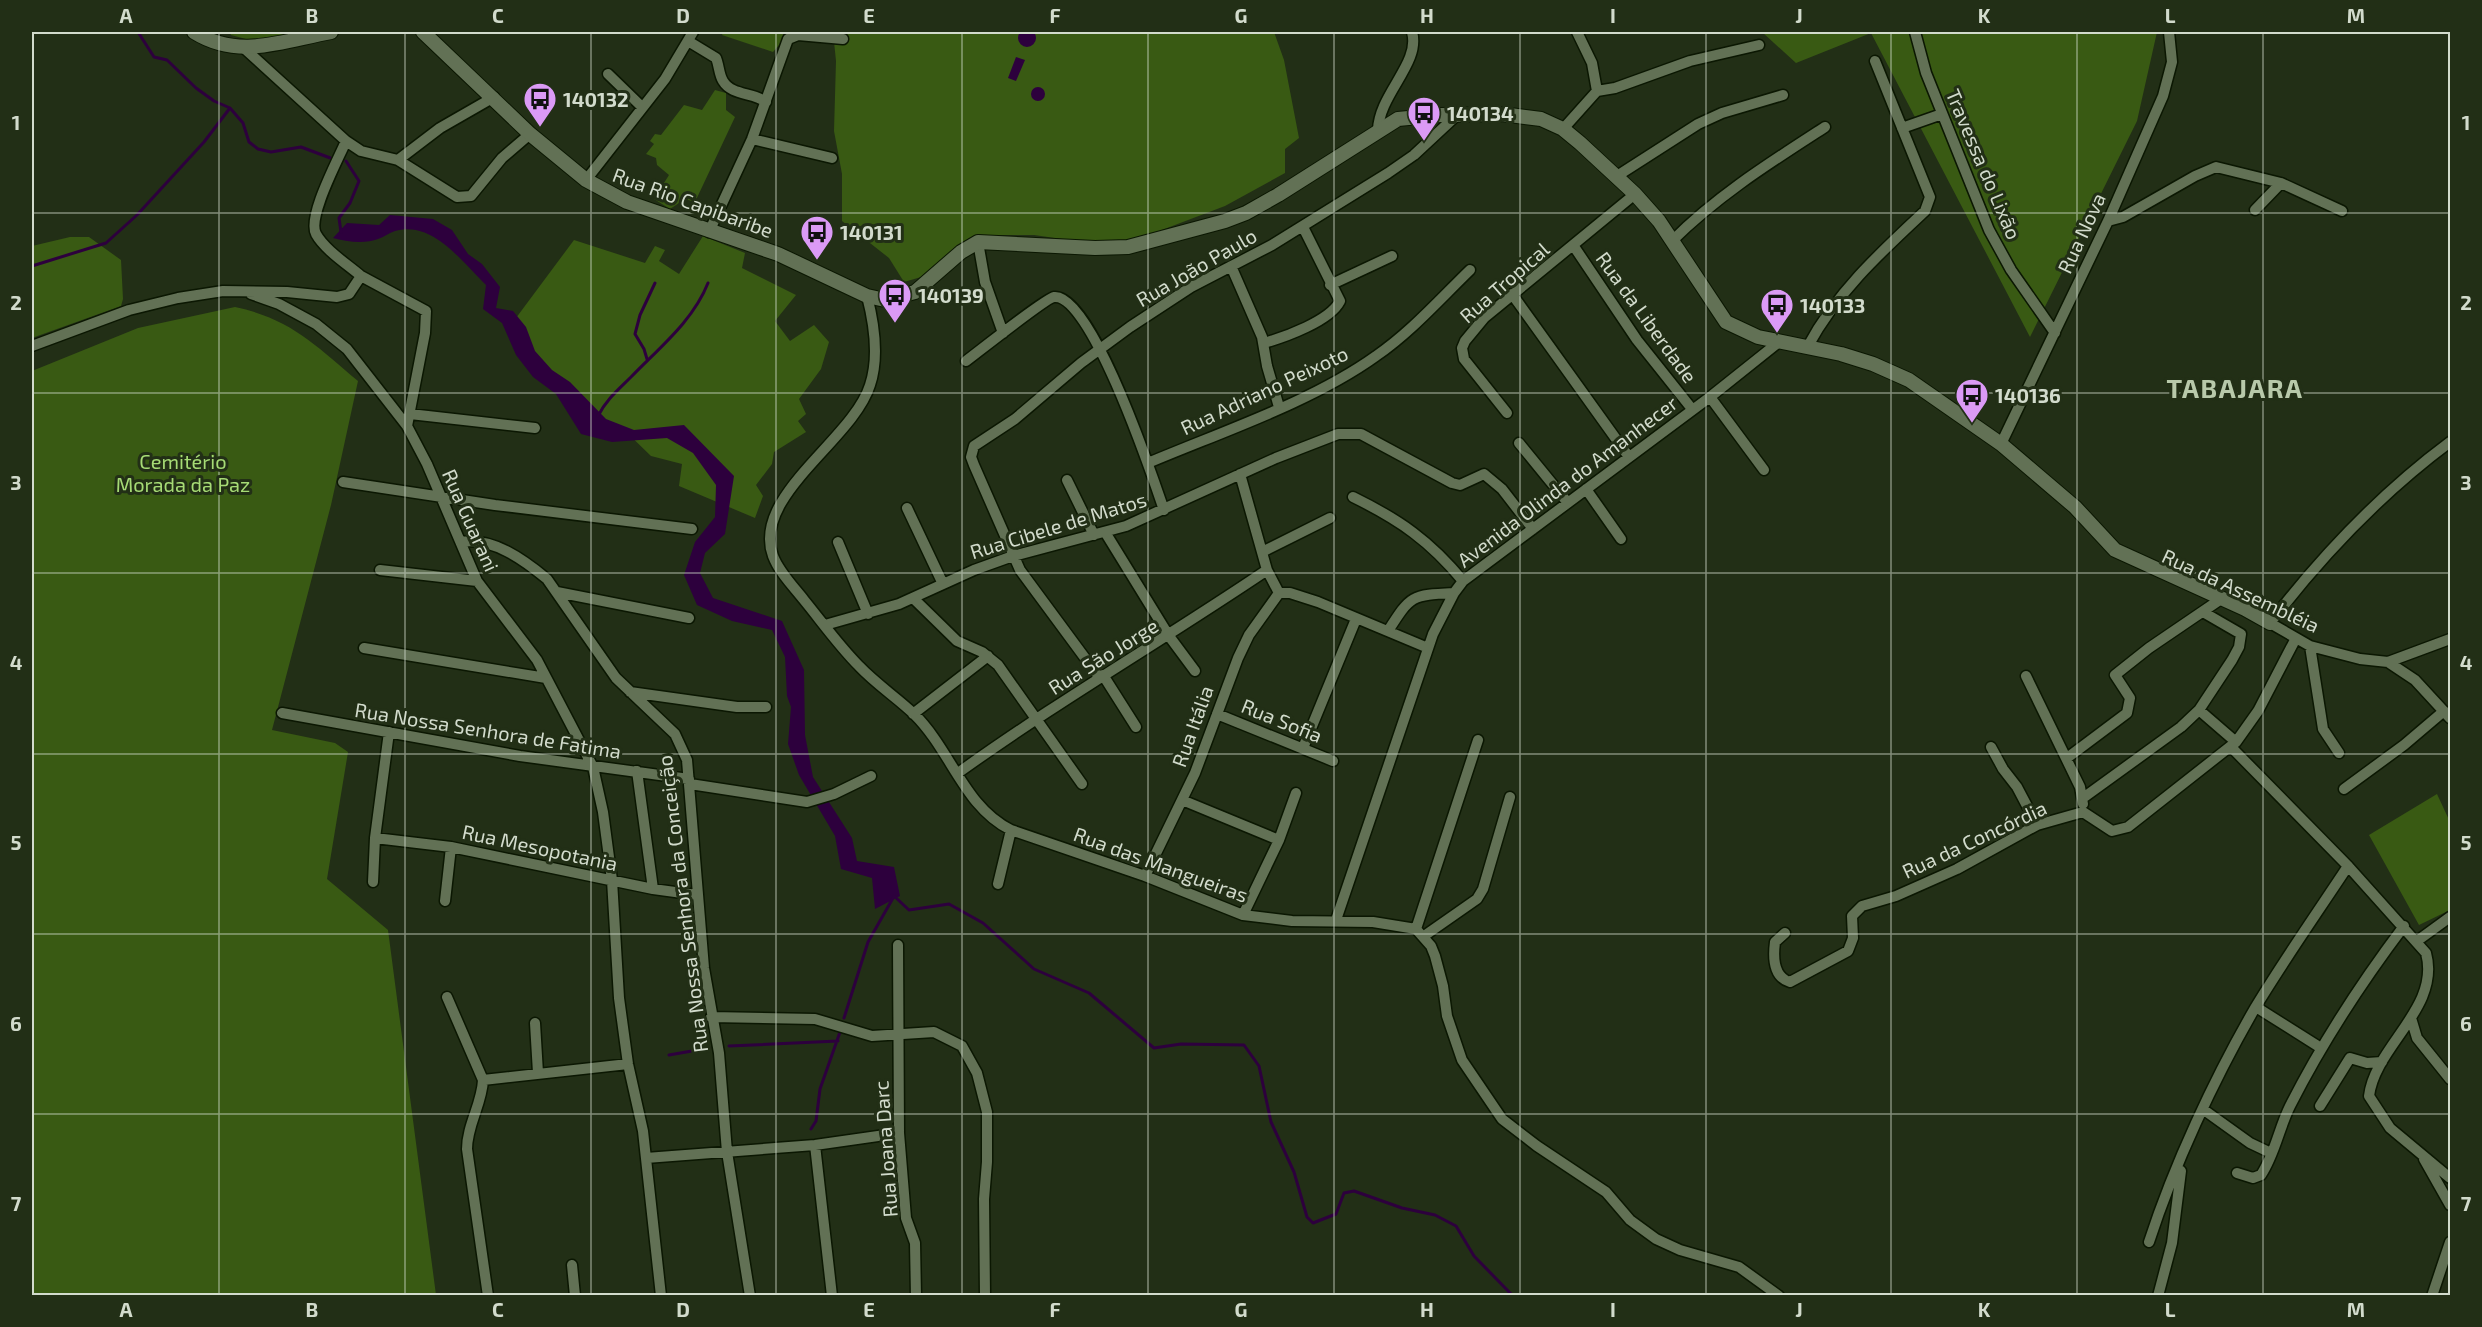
<svg xmlns="http://www.w3.org/2000/svg" width="2482" height="1327" viewBox="0 0 2482 1327" font-family="'Exo 2',sans-serif">
	<style>
		.green { fill: #395a13 }
		.water { fill: #2d003d }
		.lines { fill: none; stroke-linecap: round; stroke-linejoin: round }
		.stream { stroke: #2d003d; stroke-width: 3 }
		.minor-casing { stroke: #0b1702; stroke-width: 13 }
		.tertiary-casing { stroke: #0b1702; stroke-width: 16 }
		.minor { stroke: #627155; stroke-width: 10 }
		.tertiary { stroke: #627155; stroke-width: 14 }
		.grid { fill: none; stroke: #d2dbcc; stroke-width: 1.5; stroke-opacity: 0.55 }
		.labels { text-anchor: middle; dominant-baseline: central; stroke-width: 6; stroke-linejoin: round; paint-order: stroke }
		.poi-label { font-size: 20px; font-weight: bold; fill: #d2dbcc; stroke: #222f16; text-anchor: start }
		.street-label { font-size: 20px; fill: #d2dbcc; stroke: #222f16 }
		.park-label { font-size: 20px; fill: #a6db75; stroke: #222f16 }
		.district-label { font-size: 26px; font-weight: bold; letter-spacing: 1.5px; fill: #b8c9aa; stroke: #222f16 }
		.neatline { fill: none; stroke: #d2dbcc; stroke-width: 2 }
		.grid-label { font-size: 20px; text-anchor: middle; font-weight: bold; fill: #d2dbcc }
	</style>
	<rect width="100%" height="100%" fill="#222f16"/>
	<path class="green" d="M 230,32 L 305,32 L 257,42 L 231,35 Z
		M 723,32 L 782,32 L 785,38 L 773,52 L 722,35 Z
		M 833,32 L 1274,32 L 1284,60 L 1299,138 L 1285,149 L 1285,173 L 1225,206 L 1117,247 L 1034,235 L 993,235 L 952,268 L 904,282 L 889,258 L 842,221 L 842,174 L 834,131 L 836,61 Z
		M 1762,32 L 2157,32 L 2137,121 L 2030,337 L 1871,33 L 1796,63 Z
		M 715,90 L 726,93 L 726,110 L 735,117 L 695,202 L 685,199 L 670,209 L 654,199 L 669,175 L 657,165 L 656,158 L 646,154 L 654,144 L 650,141 L 655,134 L 661,135 L 684,105 L 702,110 Z
		M 703,236 L 745,253 L 742,268 L 796,295 L 775,321 L 790,341 L 814,325 L 829,342 L 821,369 L 799,399 L 806,414 L 798,421 L 806,432 L 774,452 L 772,464 L 756,485 L 763,496 L 755,518 L 679,486 L 682,464 L 651,456 L 620,426 L 605,426 L 507,330 L 574,240 L 645,263 L 655,246 L 665,250 L 659,261 L 679,274 Z
		M 70,237 L 89,237 L 121,260 L 123,299 L 121,306 L 32,338 L 32,246 Z
		M 235,307 C 291,319 315,345 358,381 L 331,505 L 272,730 L 335,743 L 348,752 L 327,879 L 388,930 L 436,1295 L 32,1295 L 32,1147 L 34,1146 L 32,1146 L 32,371 L 138,328 Z
		M 2437,794 L 2450,822 L 2450,910 L 2419,925 L 2369,835 Z"/>
	<path class="water" d="M1018 38a9 9 0 1 1 18 0a9 9 0 1 1-18 0Z
		M 1016,57 L 1025,60 L 1016,81 L 1008,78 Z
		M1031 94a7 7 0 1 1 14 0a7 7 0 1 1-14 0Z
		M 390,215 L 433,219 L 452,230 L 468,254 L 482,264 L 500,287 L 496,308 L 513,311 L 526,327 L 535,351 L 552,370 L 570,382 L 606,419 L 634,430 L 684,425 L 734,476 L 725,534 L 705,553 L 700,573 L 713,598 L 782,621 L 804,670 L 805,735 L 813,777 L 852,838 L 857,861 L 894,867 L 900,896 L 875,909 L 872,878 L 841,869 L 835,836 L 799,775 L 788,744 L 791,707 L 787,696 L 785,657 L 772,630 L 732,621 L 697,605 L 684,575 L 695,542 L 715,517 L 716,485 L 693,453 L 667,438 L 612,442 L 581,434 L 556,394 L 533,377 L 516,355 L 502,323 L 483,309 L 486,285 C 462,262 433,220 395,231 C 389,233 384,237 378,239 C 366,244 346,242 333,238 L 347,223 L 379,225 Z"/>
	<g class="lines">
		<path class="stream" d="M 138,32 L 154,57 L 167,60 L 196,88 L 214,101 L 230,108 L 243,123 L 249,142 L 258,149 L 271,152 L 301,147 L 333,159
			M 341,232 L 339,218 L 350,203 L 359,181 L 346,161
			M 32,266 L 106,243 L 137,215 L 204,142 L 230,108
			M 647,359 L 644,349 L 635,334 L 640,315 L 655,283
			M 598,416 C 606,400 618,390 631,377 C 659,348 693,321 708,283
			M 894,896 L 909,910 L 949,904 L 983,923 L 1034,969 L 1089,993 L 1154,1048 L 1181,1044 L 1244,1045 L 1259,1066 L 1271,1122 L 1294,1172 L 1307,1217 L 1313,1223 L 1336,1214 L 1344,1193 L 1354,1191 L 1402,1208 L 1435,1215 L 1456,1226 L 1474,1256 L 1513,1296
			M 844,1018 L 868,942 L 893,898
			M 729,1046 L 838,1041
			M 669,1055 L 709,1048
			M 811,1129 L 816,1121 L 820,1089 L 840,1032"/>
		<g class="minor-casing">
			<path id="minor" d="M 1577,32 L 1592,63 L 1597,91
				M 1915,32 L 1926,73 L 1989,230 L 2011,270 L 2055,333
				M 688,41 L 716,58 C 719,65 719,75 723,81 C 732,96 753,92 766,102
				M 245,49 L 346,141 L 361,151 L 398,160 L 457,197 L 471,196 L 502,158 L 530,134
				M 608,74 L 642,107
				M 1902,128 L 1942,114
				M 1563,129 L 1597,91 L 1615,88 L 1690,61 L 1759,45
				M 1378,130 C 1379,94 1421,63 1412,32
				M 752,139 L 832,158
				M 346,141 C 338,160 307,217 316,234 C 325,250 347,264 361,276
				M 398,160 L 440,128 L 494,97
				M 1617,176 L 1698,124 L 1722,113 L 1783,95
				M 586,180 L 665,79 L 693,32
				M 2255,210 L 2281,183
				M 2108,221 L 2123,217 L 2195,176 L 2216,167 L 2281,183 L 2342,211
				M 709,232 L 752,139 L 788,39 L 798,35 L 843,39
				M 1672,241 C 1718,195 1771,162 1825,127
				M 978,242 L 985,282 L 1003,333
				M 1573,245 L 1637,340 L 1692,409
				M 1231,266 L 1262,337 L 1267,366 L 1279,407
				M 1330,285 L 1392,256
				M 251,294 L 279,304 L 316,324 L 347,349 L 407,426 L 427,464 L 477,581 L 537,660 L 593,767 L 603,812 L 612,880 L 619,998 L 628,1064 L 643,1131 L 661,1296
				M 1512,294 L 1629,457
				M 867,296 C 874,323 879,358 870,385 C 853,440 751,496 773,556 C 779,572 793,586 804,600 C 822,622 839,646 859,666 C 876,684 896,697 914,714 C 951,750 964,807 1011,830 L 1145,876 L 1243,915 L 1292,921 L 1373,922 L 1416,929 L 1431,946 L 1435,956 L 1443,986 L 1447,1016 L 1462,1060 L 1502,1119 L 1537,1146 L 1606,1192 L 1630,1220 L 1656,1239 L 1680,1250 L 1739,1267 L 1779,1296
				M 1264,343 C 1285,337 1330,321 1340,301 L 1303,227
				M 32,346 L 129,310 L 178,298 L 223,291 L 287,292 L 337,297 L 349,294 L 361,276 L 426,311 L 425,333 L 407,426
				M 1808,346 C 1837,292 1881,252 1925,211 L 1930,197 L 1875,61
				M 966,361 C 978,352 1046,298 1054,297 C 1091,292 1153,478 1164,510
				M 1710,397 L 1764,470
				M 1507,413 L 1464,359 L 1462,348 L 1465,341 L 1484,318 L 1635,194
				M 410,414 L 535,428
				M 2450,442 C 2380,494 2323,554 2270,623 L 2310,646 L 2360,659 L 2388,662 L 2415,680 L 2450,718
				M 1519,443 L 1568,503
				M 2001,444 L 2108,221 L 2163,96 L 2172,62 L 2169,32
				M 1148,463 C 1221,432 1312,402 1376,356 C 1411,332 1440,299 1470,270
				M 1240,474 L 1267,570 L 1279,593
				M 1067,480 L 1094,535
				M 343,482 L 495,505 L 692,529
				M 1586,489 L 1621,539
				M 1353,497 C 1400,520 1430,541 1463,581
				M 907,508 L 943,584
				M 1105,532 L 1169,636 L 1195,671
				M 461,542 C 493,537 524,560 547,579 L 616,678 L 675,734 L 687,760 L 704,968 L 719,1053 L 727,1152 L 750,1296
				M 838,542 L 868,614
				M 1264,551 L 1330,518
				M 380,570 L 477,581
				M 557,592 L 689,618
				M 1279,593 L 1290,593 L 1318,602 L 1428,648
				M 913,598 L 957,641 L 982,652 L 998,665 L 1082,784
				M 825,625 L 899,604 L 974,570 L 1013,556 L 1126,526 L 1276,458 L 1338,434 L 1361,434 L 1452,483 L 1460,485 L 1484,474 L 1502,489 L 1533,529
				M 1388,631 C 1411,595 1411,595 1454,593
				M 2310,646 L 2323,729 L 2339,753
				M 364,648 L 546,678
				M 2388,662 L 2450,639
				M 1103,675 L 1136,727
				M 2026,676 L 2080,787 L 2083,804
				M 1099,677 L 1020,570 L 974,465 L 971,457 L 974,446 L 1015,419 L 1081,363 L 1130,327 L 1191,287 L 1272,245 L 1388,173 L 1414,155 L 1457,115
				M 630,692 L 737,707 L 766,707
				M 2199,710 L 2236,742
				M 282,713 L 520,756 L 689,779
				M 913,714 L 988,656
				M 1217,714 L 1333,761
				M 1991,747 L 2003,769 L 2017,787 L 2037,825
				M 2231,747 L 2348,866 L 2426,953 C 2441,1008 2375,1046 2369,1096 L 2390,1128 L 2450,1178
				M 1303,748 L 1356,619
				M 2067,758 L 2127,713 L 2130,698 L 2115,675 L 2149,648 L 2221,599
				M 637,771 L 653,889
				M 958,773 C 1058,701 1165,639 1267,570
				M 690,784 L 807,802 L 834,794 L 871,776
				M 2344,789 L 2404,745 L 2444,711
				M 2083,798 L 2181,727 L 2199,710 L 2232,660 L 2239,647 L 2241,634 L 2203,612
				M 1182,800 L 1279,840
				M 375,838 L 451,847 L 653,889 L 697,895
				M 1145,876 L 1195,773 L 1238,658 L 1249,635 L 1279,593
				M 373,882 L 375,838 L 389,732
				M 998,884 L 1011,830
				M 445,901 L 451,847
				M 1243,915 L 1279,840 L 1296,793
				M 1336,920 L 1433,634 L 1454,593 L 1463,581 L 1710,397 L 1779,342
				M 1416,929 L 1478,740
				M 1785,933 L 1775,942 C 1773,957 1773,977 1790,982 L 1848,951 L 1853,938 L 1852,916 L 1862,906 L 1896,896 L 1957,869 L 2037,825 L 2083,812 L 2112,831 L 2128,827 L 2236,742 L 2258,711 L 2295,640
				M 1424,936 L 1477,899 L 1483,889 L 1510,797
				M 2417,941 L 2450,917
				M 898,945 L 899,1133 L 906,1218 L 915,1243 L 916,1296
				M 447,997 L 483,1080
				M 2256,1007 L 2321,1048
				M 711,1017 L 815,1019 L 872,1036 L 934,1032 L 962,1046 L 977,1073 L 987,1112 L 987,1162 L 984,1199 L 985,1296
				M 2411,1018 L 2417,1038 L 2450,1079
				M 535,1023 L 538,1073
				M 483,1080 C 482,1104 467,1125 467,1149 L 488,1296
				M 483,1080 L 628,1064
				M 2320,1106 L 2350,1058 L 2367,1063 L 2382,1062
				M 2204,1110 L 2250,1143 L 2271,1153
				M 815,1145 L 832,1296
				M 646,1158 L 815,1145 L 899,1133
				M 2424,1159 L 2450,1205
				M 2237,1173 L 2253,1178 L 2261,1175 C 2275,1154 2279,1128 2290,1106 C 2322,1043 2361,983 2404,926
				M 2149,1242 C 2174,1165 2214,1079 2255,1008 C 2284,960 2317,913 2348,866
				M 572,1265 L 575,1296
				M 2158,1296 L 2172,1243 L 2181,1171
				M 2432,1296 L 2450,1242"/>
		</g>
		<g class="tertiary-casing">
			<path id="tertiary" d="M 194,32 C 239,60 282,41 331,32
				M 423,32 L 530,134 L 586,180 L 627,202 L 778,254 L 867,296 L 885,300 L 915,292 L 961,252 L 978,242 L 1095,248 L 1128,247 L 1225,221 L 1246,213 L 1278,195 L 1398,119 L 1440,115 L 1502,114 L 1541,119 L 1563,129 L 1580,143 L 1635,194 L 1659,221 L 1726,322 L 1758,337 L 1841,354 L 1873,364 L 1909,380 L 2001,444 L 2075,507 L 2115,550 L 2245,609 L 2270,623"/>
		</g>
		<use href="#minor" class="minor"/>
		<use href="#tertiary" class="tertiary"/>
	</g>
	<path class="grid" d="M 219,32 L 219,1296M 405,32 L 405,1296M 591,32 L 591,1296M 776,32 L 776,1296M 962,32 L 962,1296M 1148,32 L 1148,1296M 1334,32 L 1334,1296M 1520,32 L 1520,1296M 1706,32 L 1706,1296M 1891,32 L 1891,1296M 2077,32 L 2077,1296M 2263,32 L 2263,1296M 32,213 L 2450,213M 32,393 L 2450,393M 32,573 L 2450,573M 32,754 L 2450,754M 32,934 L 2450,934M 32,1114 L 2450,1114"/>
	<defs>
		<g id="bus-pin" transform="scale(1.725)"><path d="M0 17L-7.5 6A9.5 9.5 0 1 1 7.5 6Z" fill="#db9af6" stroke="#222f16"/><path d="M-5-6H5V4H4V6H2V4H-2V6H-4V4H-5ZM-3.5-4V0h7V-4ZM-3.5 1.2v1.5H-2V1.2ZM2 1.2v1.5H3.5V1.2Z" fill="#111"/></g>
	</defs>
	<g fill-rule="evenodd">
		<use href="#bus-pin" x="540" y="99"/>
		<use href="#bus-pin" x="1424" y="113"/>
		<use href="#bus-pin" x="817" y="232"/>
		<use href="#bus-pin" x="895" y="295"/>
		<use href="#bus-pin" x="1777" y="305"/>
		<use href="#bus-pin" x="1972" y="395"/>
	</g>
	<g class="labels">
		<g class="poi-label">
			<text x="563" y="99">140132</text>
			<text x="1447" y="113">140134</text>
			<text x="840" y="232">140131</text>
			<text x="918" y="295">140139</text>
			<text x="1800" y="305">140133</text>
			<text x="1995" y="395">140136</text>
		</g>
		<g class="street-label">
			<text transform="translate(1984 164) rotate(67)">Travessa do Lixão</text>
			<text transform="translate(693 202) rotate(20)">Rua Rio Capibaribe</text>
			<text transform="translate(2081 233) rotate(-65)">Rua Nova</text>
			<text transform="translate(1196 267) rotate(-30)">Rua João Paulo</text>
			<text transform="translate(1504 282) rotate(-41)">Rua Tropical</text>
			<text transform="translate(1647 317) rotate(54)">Rua da Liberdade</text>
			<text transform="translate(1264 390) rotate(-25)">Rua Adriano Peixoto</text>
			<text transform="translate(1567 481) rotate(-37)">Avenida Olinda do Amanhecer</text>
			<text transform="translate(471 520) rotate(66)">Rua Guarani</text>
			<text transform="translate(1058 525) rotate(-17)">Rua Cibele de Matos</text>
			<text transform="translate(2241 590) rotate(25)">Rua da Assembléia</text>
			<text transform="translate(1103 656) rotate(-32)">Rua São Jorge</text>
			<text transform="translate(1282 720) rotate(22)">Rua Sofia</text>
			<text transform="translate(1192 726) rotate(-70)">Rua Itália</text>
			<text transform="translate(488 730) rotate(9)">Rua Nossa Senhora de Fatima</text>
			<text transform="translate(1974 839) rotate(-25)">Rua da Concórdia</text>
			<text transform="translate(540 847) rotate(12)">Rua Mesopotania</text>
			<text transform="translate(1161 864) rotate(20)">Rua das Mangueiras</text>
			<text transform="translate(682 904) rotate(-97)">Rua Nossa Senhora da Conceição</text>
			<text transform="translate(885 1149) rotate(-94)">Rua Joana Darc</text>
		</g>
		<g class="park-label">
			<text x="183" y="461">Cemitério<tspan x="183" dy="23">Morada da Paz</tspan></text>
		</g>
		<g class="district-label">
			<text x="2235" y="387">TABAJARA</text>
		</g>
	</g>
	<rect width="2482" height="1327" fill="none" stroke="#222f16" stroke-width="66"/>
	<rect x="33" y="33" width="2416" height="1261" class="neatline"/>
	<g class="grid-label">
		<text x="126" y="23">A</text>
		<text x="312" y="23">B</text>
		<text x="498" y="23">C</text>
		<text x="683" y="23">D</text>
		<text x="869" y="23">E</text>
		<text x="1055" y="23">F</text>
		<text x="1241" y="23">G</text>
		<text x="1427" y="23">H</text>
		<text x="1613" y="23">I</text>
		<text x="1799" y="23">J</text>
		<text x="1984" y="23">K</text>
		<text x="2170" y="23">L</text>
		<text x="2356" y="23">M</text>
		<text x="16" y="130">1</text>
		<text x="2466" y="130">1</text>
		<text x="16" y="310">2</text>
		<text x="2466" y="310">2</text>
		<text x="16" y="490">3</text>
		<text x="2466" y="490">3</text>
		<text x="16" y="670">4</text>
		<text x="2466" y="670">4</text>
		<text x="16" y="850">5</text>
		<text x="2466" y="850">5</text>
		<text x="16" y="1031">6</text>
		<text x="2466" y="1031">6</text>
		<text x="16" y="1211">7</text>
		<text x="2466" y="1211">7</text>
		<text x="126" y="1317">A</text>
		<text x="312" y="1317">B</text>
		<text x="498" y="1317">C</text>
		<text x="683" y="1317">D</text>
		<text x="869" y="1317">E</text>
		<text x="1055" y="1317">F</text>
		<text x="1241" y="1317">G</text>
		<text x="1427" y="1317">H</text>
		<text x="1613" y="1317">I</text>
		<text x="1799" y="1317">J</text>
		<text x="1984" y="1317">K</text>
		<text x="2170" y="1317">L</text>
		<text x="2356" y="1317">M</text>
	</g>
</svg>
